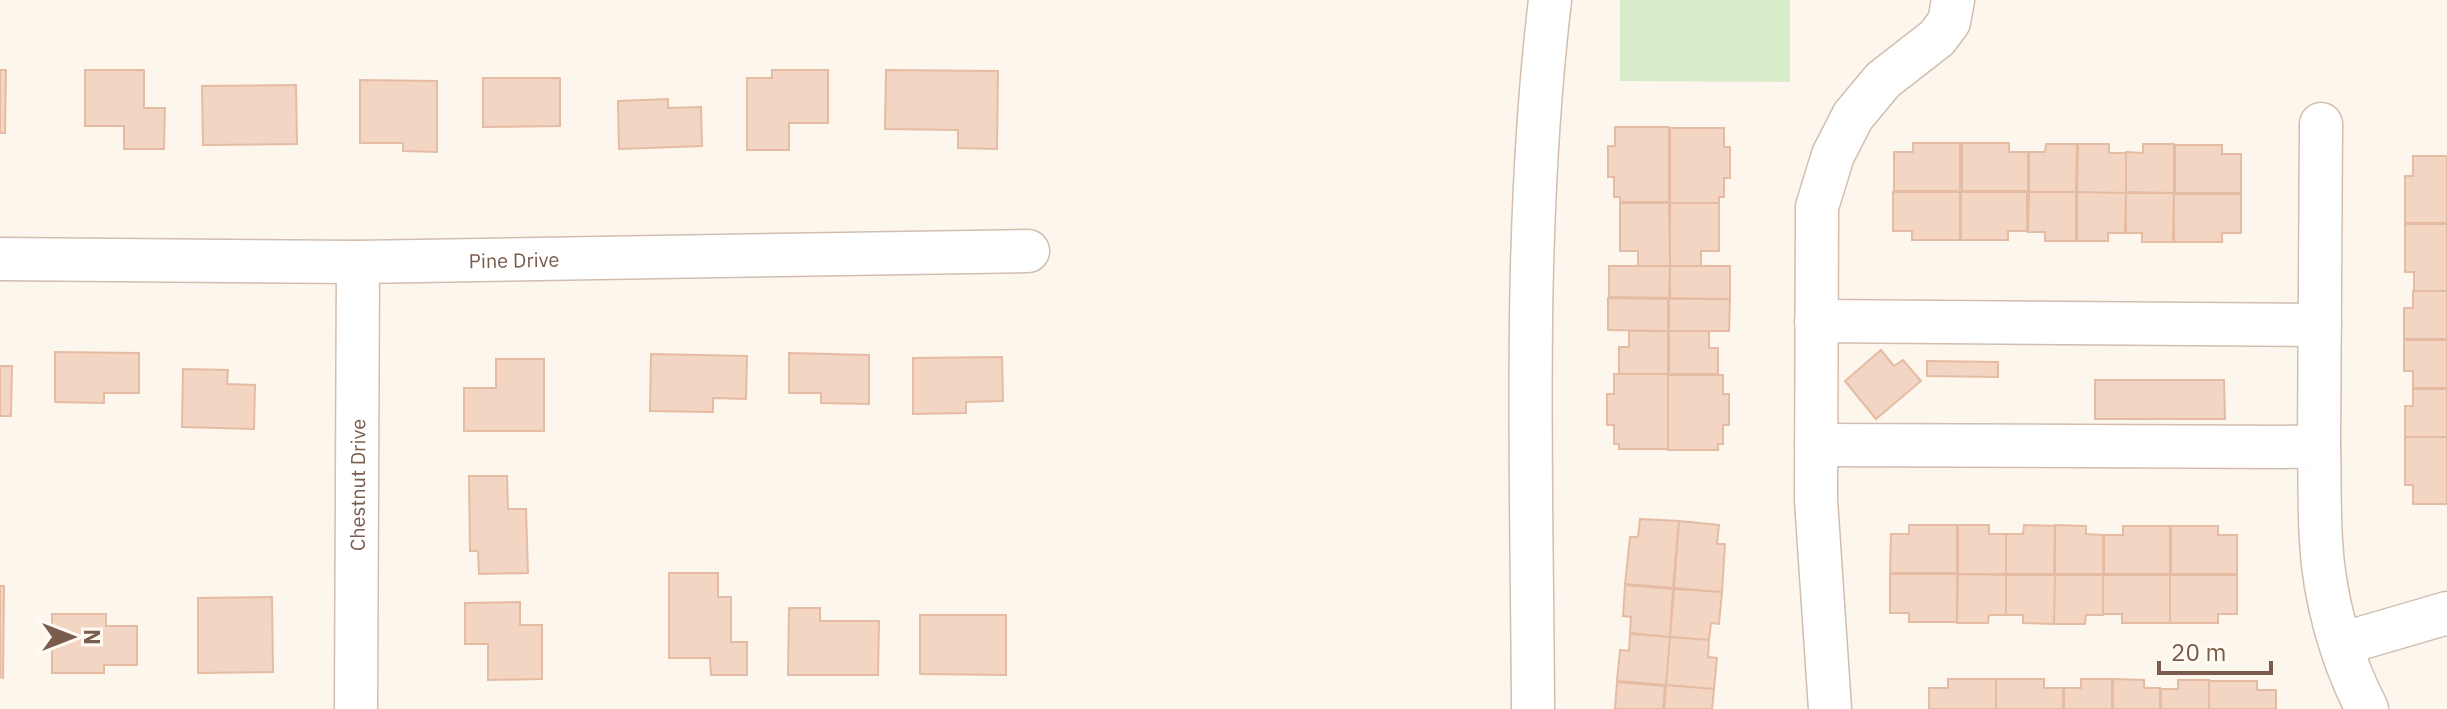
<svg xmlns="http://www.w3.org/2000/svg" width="2447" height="709" font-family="'IBM Plex Sans',sans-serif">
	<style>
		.green { fill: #d8ecc9 }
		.building { fill: #f3d5c3; stroke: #e6bba3; stroke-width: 2 }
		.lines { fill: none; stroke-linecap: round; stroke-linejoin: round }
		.minor-casing { stroke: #d1beb0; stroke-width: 45 }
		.minor { stroke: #fff; stroke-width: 42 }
		.labels { text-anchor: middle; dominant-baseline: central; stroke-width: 6; stroke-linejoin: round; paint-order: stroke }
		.street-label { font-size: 20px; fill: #7a5c4d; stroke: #fffaf3 }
	</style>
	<rect width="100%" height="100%" fill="#fdf6ec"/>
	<path class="green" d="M1620,0H1790V82L1620,81Z"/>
	<path class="building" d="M0,70H6L5,133H0Z
		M85,70H144V108H165L164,149H124V126H85Z
		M772,70H828V123H789V150H747V78H772Z
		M886,70L998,71L997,149L958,148V130L885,129Z
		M483,78H560V126L483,127Z
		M360,80L437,81V152L403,151V143H360Z
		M296,85L297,144L203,145L202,86Z
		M668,99V108L701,107L702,146L619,149L618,101Z
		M1615,127H1669V202H1620V197H1614V177H1608V146H1615Z
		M1670,128H1724V147H1730V178H1724V197H1719V203H1670Z
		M1913,143H1960V191H1894V152H1913Z
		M1962,143H2009V152H2028V191H1962Z
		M2046,144H2077L2076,192H2029V152H2045Z
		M2078,144H2109V153H2126V193L2077,192Z
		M2143,144H2174V193L2126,192V152L2143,153Z
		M2175,145H2222V154H2241V193H2175Z
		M2413,156H2447V223H2405V176H2413Z
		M1893,192H1960V240H1912V231H1893Z
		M1961,192H2027V231H2008V240H1961Z
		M2029,192H2076V241H2045V232H2028Z
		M2077,192L2126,193L2125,233H2108V241H2077Z
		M2126,193H2174L2173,242H2142V233H2126Z
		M2174,194H2241V233H2222V242H2174Z
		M1620,203H1669L1670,266H1638V251H1620Z
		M1670,203H1719V251H1701V266H1670Z
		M2405,224H2447V291H2414V272H2405Z
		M1609,266H1670L1669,298L1609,297Z
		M1670,266H1730V299L1670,298Z
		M2413,291H2447V339H2404V308H2413Z
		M1608,298L1668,299V331L1608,330Z
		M1669,299H1730L1729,331H1669Z
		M1629,331H1668V374H1619V347H1629Z
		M1669,331H1709V348H1718V374H1669Z
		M2404,340H2447V388H2413V371H2404Z
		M1881,350L1894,366L1903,360L1921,381L1876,419L1845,381Z
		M55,352L139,353V393H104V403L55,402Z
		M789,353L869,355V404L821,403V393H789Z
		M651,354L747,356L746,399L713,398V412L650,411Z
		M1002,357L1003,401L966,402V413L913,414V358Z
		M496,359H544V431H464V388H496Z
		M1927,361L1998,362V377L1927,376Z
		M0,366H12L11,416H0Z
		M183,369L228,370L227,384L255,385L254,429L182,427Z
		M1614,374H1668V449H1619V444H1614V425H1607V394H1614Z
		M1668,375H1723V394H1729V425H1723V444H1718V450H1668Z
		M2095,380H2224L2225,419H2095Z
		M2413,389H2447V437H2405V406H2413Z
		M2405,437H2447V504H2413V485H2405Z
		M469,476H507L508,509H526L528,573L479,574L478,551H470Z
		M1640,519L1679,521L1673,588L1625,584L1630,537H1638Z
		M1679,521L1719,525L1717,544H1725L1722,592L1674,588Z
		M1909,525H1957V573H1890L1891,534H1909Z
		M1958,525H1989V534H2006V574H1958Z
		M2024,525L2055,526L2054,574H2006V534H2023Z
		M2055,525L2086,526V534L2103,535V574H2055Z
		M2123,526H2170V574H2104V535H2123Z
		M2171,526H2218V535H2237V574H2171Z
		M669,573H718V597H731V642H747V675H711L710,658H669Z
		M1890,574H1957V622H1909V613H1890Z
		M1958,574L2006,575V615H1989L1988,623H1957Z
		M2006,575H2055L2054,624L2023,623V615H2006Z
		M2055,575H2103V615H2086L2085,624H2054Z
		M2103,575H2170V623H2122V614H2103Z
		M2170,575H2237V614H2218V623H2170Z
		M1625,585L1673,589L1670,637L1630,633L1631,617L1623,616Z
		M0,586H4L3,678L0,677Z
		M1674,589L1722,592L1719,624L1711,623L1709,640L1670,637Z
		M272,597L273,672L198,673V598Z
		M520,602V625H542V679L488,680V644H465V603Z
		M789,608H820V621H879L878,675H788Z
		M52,614H106V626H137V665H104V673H52Z
		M920,615H1006V675L920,674Z
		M1630,634L1670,637L1666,685L1617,681L1620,650L1629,651Z
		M1670,637L1709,640L1708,657L1717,658L1714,689L1666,685Z
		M1948,679H1996V709H1929V688H1948Z
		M1996,679H2044V688H2063V709H1996Z
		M2081,679H2112V709H2064V688H2081Z
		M2113,679L2144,680V688H2160V709H2113Z
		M2178,680H2209V709H2161V689H2178Z
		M2209,681H2257V690H2276V709H2209Z
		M1617,682L1665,686L1663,709H1615Z
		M1666,685L1714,689L1712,709H1664Z"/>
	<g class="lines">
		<defs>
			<g id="minor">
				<path id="s1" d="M0,259L358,262L1028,251"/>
				<path d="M1816,321L2320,325"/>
				<path d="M1816,445L2319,447C2320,478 2319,510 2321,541C2324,598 2341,659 2367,709"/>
				<path d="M2319,447L2321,124"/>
				<path d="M2341,644L2447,613"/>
				<path id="s2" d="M356,709L358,262"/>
				<path d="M1533,709C1532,473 1522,235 1550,0"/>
				<path d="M1830,709L1816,500L1817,207L1833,155L1853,116L1883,80L1937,38L1949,22L1953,0"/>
			</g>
		</defs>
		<use href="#minor" class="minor-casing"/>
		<use href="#minor" class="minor"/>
	</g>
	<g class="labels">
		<g class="street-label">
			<text stroke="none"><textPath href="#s1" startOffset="514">Pine Drive</textPath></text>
			<text stroke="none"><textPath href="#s2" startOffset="224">Chestnut Drive</textPath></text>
		</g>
	</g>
	<g transform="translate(72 637) rotate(90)" stroke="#fffaf3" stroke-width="6" paint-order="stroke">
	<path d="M0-6L14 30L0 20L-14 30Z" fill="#7a5c4d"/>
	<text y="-12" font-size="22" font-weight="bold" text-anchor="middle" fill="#7a5c4d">N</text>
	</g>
	<path d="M2159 661v12h112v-12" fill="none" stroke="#7a5c4d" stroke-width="4"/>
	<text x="2171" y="661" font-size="24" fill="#7a5c4d" stroke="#fffaf3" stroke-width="6" paint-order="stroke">20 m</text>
</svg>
